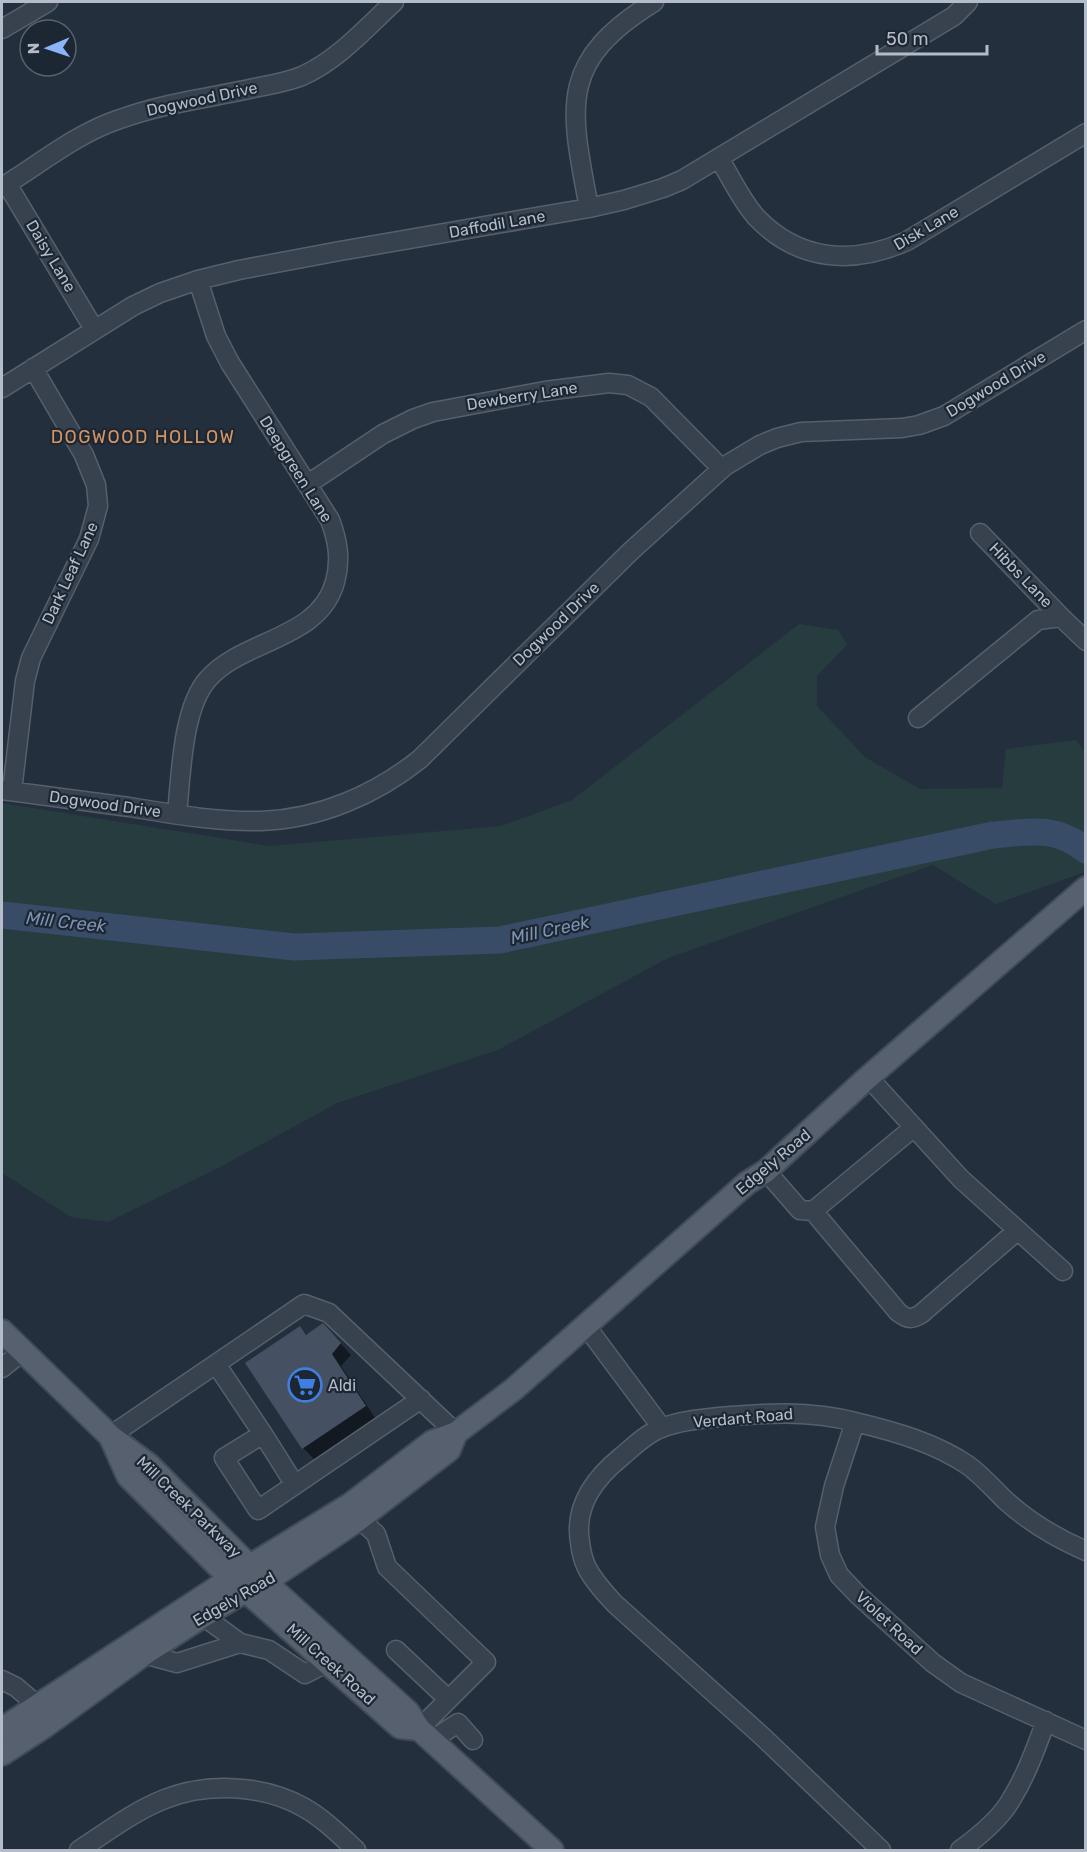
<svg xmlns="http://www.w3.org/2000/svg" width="1087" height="1852" font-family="Rubik,sans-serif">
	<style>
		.green { fill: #263c3f }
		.shadow { fill: #0007 }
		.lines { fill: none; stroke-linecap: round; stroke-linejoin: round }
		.river { stroke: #394c67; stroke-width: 27 }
		.building { fill: #455162 }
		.minor-casing { stroke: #565f6c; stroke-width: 21 }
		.major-casing { stroke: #414a57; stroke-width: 26 }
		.minor { stroke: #38414e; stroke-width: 18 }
		.major { stroke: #56606e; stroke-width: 22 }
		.labels { text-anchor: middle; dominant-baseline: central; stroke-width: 4.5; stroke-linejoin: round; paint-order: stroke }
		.street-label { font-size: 16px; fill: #b4bcc9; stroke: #1d2633 }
		.poi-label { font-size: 16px; fill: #b4bcc9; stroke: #1d2633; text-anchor: start }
		.neighbourhood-label { font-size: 18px; letter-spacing: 1.5px; fill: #d59563; stroke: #1d2633 }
		.water-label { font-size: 18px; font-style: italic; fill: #7c92b1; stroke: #1d2633 }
	</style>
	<rect width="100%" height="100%" fill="#242f3e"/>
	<path class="green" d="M799,624L838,630L847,645L817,676V706L865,757L920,789L1002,788L1006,749L1076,740L1085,753V872L996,904L933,865L668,958L498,1050L337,1103L220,1167L108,1222L71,1217L2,1173V803L270,846L501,826L572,800Z"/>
	<path class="shadow" d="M300,1328L307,1335L334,1336L351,1355L341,1366L375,1418L314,1459L303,1448Z"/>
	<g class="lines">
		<path class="river" d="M2,915L294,947L500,940L993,835C1030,832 1054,825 1086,850"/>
	</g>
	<path class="building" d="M323,1323L341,1343L332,1354L366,1406L302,1449L245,1363L300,1326L306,1335Z"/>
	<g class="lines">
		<defs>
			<path id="minor" d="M2,29L48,2
				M719,158C731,178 741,200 756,217C799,262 853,265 907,241L1086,133
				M7,184L94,329
				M2,187C40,164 77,133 120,119C164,103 209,98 254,88C270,85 287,82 302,76C338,60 366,28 394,2
				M589,208C570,107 557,62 654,2
				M2,388L133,306L160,293L198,280L239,270L340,251L589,208L624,200L663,188L682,180L954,16L968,2
				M308,484L383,434L413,419L433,412L545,391L609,383L628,385L651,397L722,469
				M980,533L1061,617
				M918,718L1038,620L1061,617L1086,641
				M2,790C44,796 86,801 129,807C172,814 217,822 261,821C319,819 375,795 420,759L631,551L725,466L760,445L777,438L801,432L902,428L919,425L944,416L1086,330
				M12,791L25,681L31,658L89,539L98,506L96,485L84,455L33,368
				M177,814C181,776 182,708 208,679C243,639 319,640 335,582C341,560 338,541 330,520L230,363L216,336L198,280
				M869,1078L961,1179L1063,1271
				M766,1171L800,1210L813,1211L898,1312C907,1319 911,1320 921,1314L1018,1230
				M813,1211L913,1128
				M586,1326L662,1428
				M216,1364L263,1434
				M2,1368L23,1351
				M855,1422L834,1486L825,1527L830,1555L839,1575L858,1595L933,1663L961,1683L1086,1740
				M110,1436L304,1304L329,1313L456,1433
				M295,1485L263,1434L224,1458L258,1510L421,1399
				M359,1519L376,1534L387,1567L486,1662L419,1729
				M240,1643L269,1650L305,1674L328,1662
				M396,1650L448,1699
				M144,1654L177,1663L240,1643L203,1616
				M2,1680L16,1687L37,1705
				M432,1740L458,1723L473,1740
				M79,1850C107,1832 134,1811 165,1799C208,1782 263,1785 303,1807C323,1818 340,1835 356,1850
				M881,1850L763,1737L615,1604C605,1593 594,1582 587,1568C583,1560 581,1551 580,1542C574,1506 594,1479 621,1457C633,1447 646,1434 661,1428C679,1421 700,1419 719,1417C765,1413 810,1410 855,1422C893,1431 936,1443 969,1466C982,1476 993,1488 1005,1500C1029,1522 1056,1538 1086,1551
				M960,1850C978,1837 1001,1819 1012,1798C1027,1774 1036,1747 1046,1721"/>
			<path id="major" d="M2,1331L110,1436L149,1465L265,1582L408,1712L419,1729L552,1850
				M111,1438L128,1476L218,1566L400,1727L419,1729
				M2,1729L250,1566L351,1504L432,1442L456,1433L514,1389L747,1183L766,1171L864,1081L1086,888
				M2,1754L45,1726L144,1654L203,1616L247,1590L265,1582L359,1519L449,1450L456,1433"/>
		</defs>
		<use href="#minor" class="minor-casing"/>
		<use href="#major" class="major-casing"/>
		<use href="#minor" class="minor"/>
		<use href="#major" class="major"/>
	</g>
	<defs>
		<symbol id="supermarket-ring" viewBox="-11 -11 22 22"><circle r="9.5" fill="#1d2633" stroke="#3f7fe0" stroke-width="1.5"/><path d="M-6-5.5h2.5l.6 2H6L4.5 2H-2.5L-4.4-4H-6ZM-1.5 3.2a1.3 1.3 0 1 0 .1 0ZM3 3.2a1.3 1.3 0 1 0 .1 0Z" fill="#3f7fe0"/></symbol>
	</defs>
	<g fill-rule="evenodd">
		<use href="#supermarket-ring" x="286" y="1366" width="38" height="38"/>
	</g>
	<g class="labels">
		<g class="street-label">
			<text transform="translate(202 99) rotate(-12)">Dogwood Drive</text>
			<text transform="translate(497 224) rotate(-10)">Daffodil Lane</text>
			<text transform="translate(926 228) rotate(-30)">Disk Lane</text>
			<text transform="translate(51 256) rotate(59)">Daisy Lane</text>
			<text transform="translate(996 384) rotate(-31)">Dogwood Drive</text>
			<text transform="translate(522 396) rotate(-9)">Dewberry Lane</text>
			<text transform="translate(296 469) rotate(58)">Deepgreen Lane</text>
			<text transform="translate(70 573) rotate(-65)">Dark Leaf Lane</text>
			<text transform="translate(1021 575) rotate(46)">Hibbs Lane</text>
			<text transform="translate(556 624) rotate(-44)">Dogwood Drive</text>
			<text transform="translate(105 804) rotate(8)">Dogwood Drive</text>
			<text transform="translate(773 1162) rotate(-40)">Edgely Road</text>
			<text transform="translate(743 1418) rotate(-5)">Verdant Road</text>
			<text transform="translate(189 1507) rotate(44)">Mill Creek Parkway</text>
			<text transform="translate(234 1599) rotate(-30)">Edgely Road</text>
			<text transform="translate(889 1623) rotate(43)">Violet Road</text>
			<text transform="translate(331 1664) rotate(42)">Mill Creek Road</text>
		</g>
		<g class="poi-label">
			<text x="328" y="1385">Aldi</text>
		</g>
		<g class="neighbourhood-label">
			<text x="143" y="437">DOGWOOD HOLLOW</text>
		</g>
		<g class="water-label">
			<text transform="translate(66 922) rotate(6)">Mill Creek</text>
			<text transform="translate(550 930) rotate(-12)">Mill Creek</text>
		</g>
	</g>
	<rect width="1087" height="1852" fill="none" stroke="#b4bcc9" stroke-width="6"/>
	<g transform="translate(48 48) rotate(268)"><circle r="28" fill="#1d2633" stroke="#59626f" stroke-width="1.5"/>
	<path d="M0-4.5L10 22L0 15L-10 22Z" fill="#8ab4f8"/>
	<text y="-9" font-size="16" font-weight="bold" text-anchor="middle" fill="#b4bcc9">N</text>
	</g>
	<path d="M877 45v9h110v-9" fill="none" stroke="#b4bcc9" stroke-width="3"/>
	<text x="886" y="45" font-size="18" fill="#b4bcc9" stroke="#1d2633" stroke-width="4.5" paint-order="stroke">50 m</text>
</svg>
